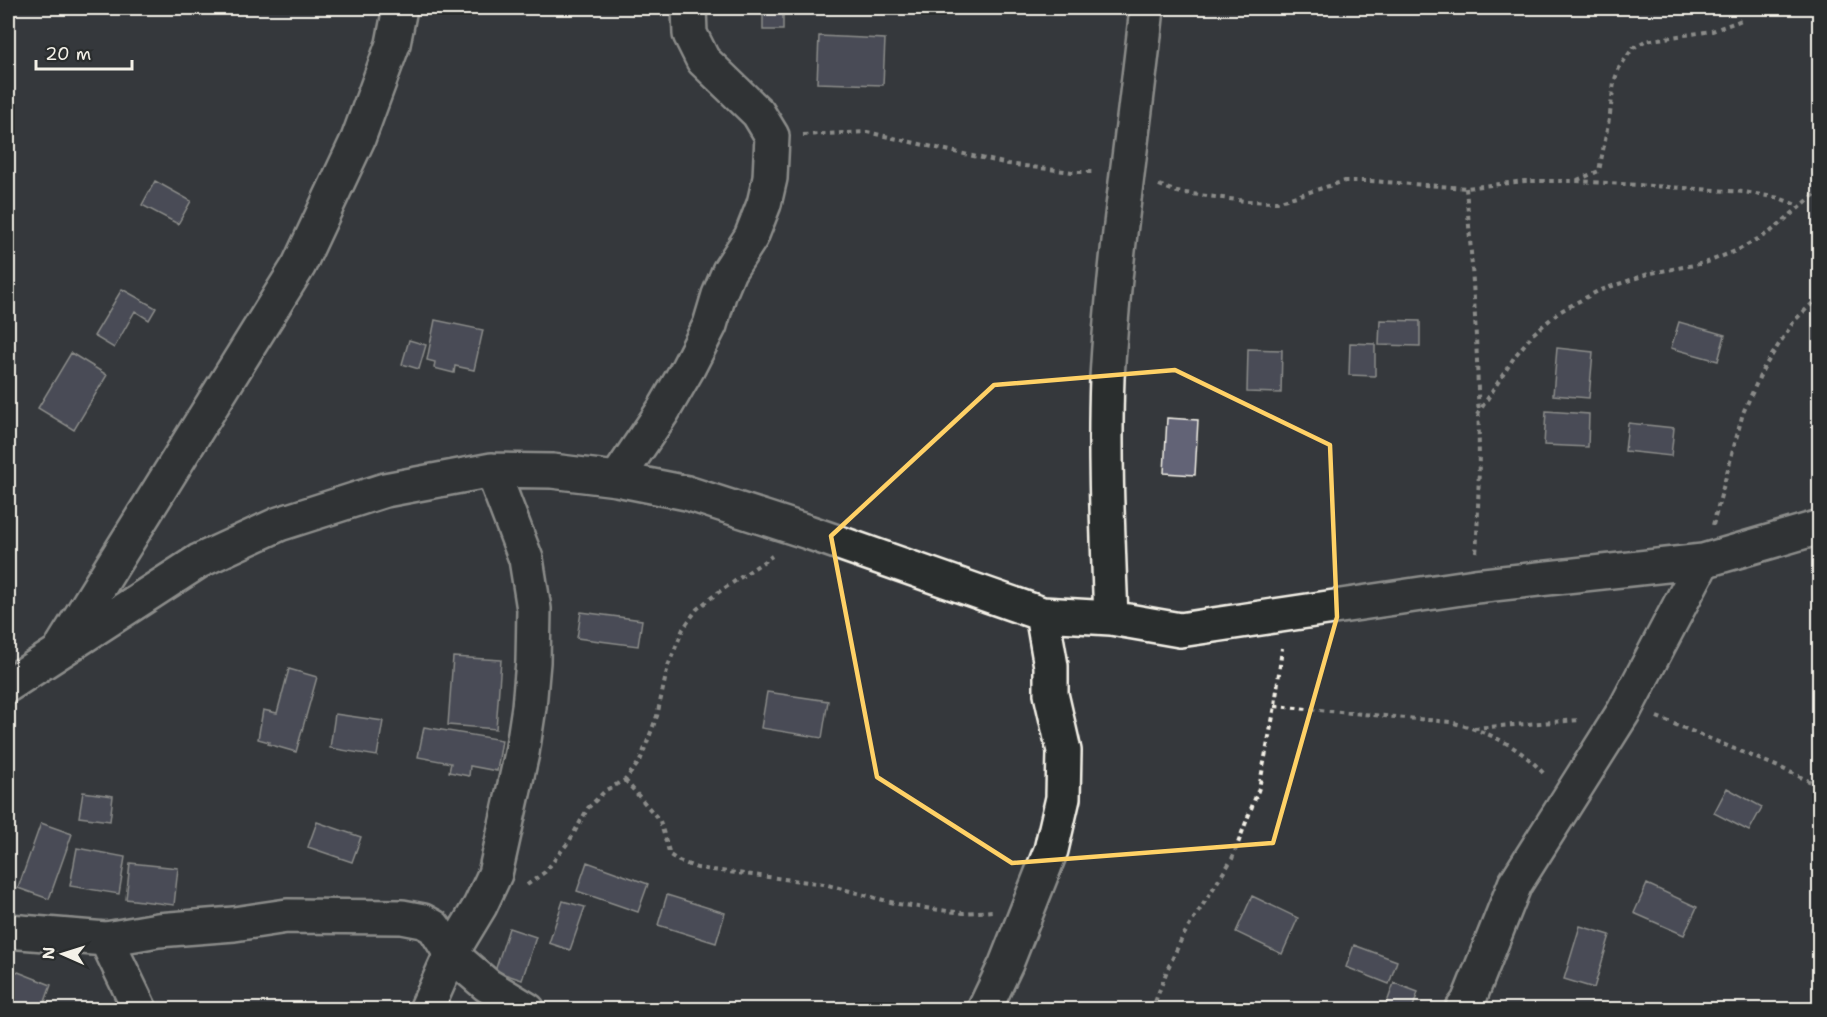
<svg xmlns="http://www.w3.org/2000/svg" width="1827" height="1017" font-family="'Shantell Sans',sans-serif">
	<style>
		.building { fill: #626476; stroke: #f4f1e8; stroke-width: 1.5 }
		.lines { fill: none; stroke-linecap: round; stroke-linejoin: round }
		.minor-casing { stroke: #f4f1e8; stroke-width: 38 }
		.path { stroke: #f4f1e8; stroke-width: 4; stroke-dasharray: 4.5 4.5; stroke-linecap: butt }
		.minor { stroke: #2a2d2e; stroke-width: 33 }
		.marked { fill: none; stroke: #ffd166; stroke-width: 4.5; stroke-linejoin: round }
	</style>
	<rect width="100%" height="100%" fill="#35383c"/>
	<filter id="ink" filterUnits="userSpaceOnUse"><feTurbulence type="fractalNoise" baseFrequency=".0167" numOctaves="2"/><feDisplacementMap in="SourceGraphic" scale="12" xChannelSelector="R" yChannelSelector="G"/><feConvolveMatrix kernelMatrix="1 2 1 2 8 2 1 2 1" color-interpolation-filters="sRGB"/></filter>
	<g filter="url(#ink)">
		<path class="building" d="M763,11H783V30H763Z
			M819,36L885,39L883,85L817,83Z
			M155,181L191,201L178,224L142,205Z
			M122,289L156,308L149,320L135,311L114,348L94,336Z
			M435,320L483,330L474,370L455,366L454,373L434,368L435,362L427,360Z
			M1380,320L1420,321V346L1379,345Z
			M1679,322L1725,335L1718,361L1671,348Z
			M409,340L426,345L419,369L402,364Z
			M1350,343L1375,344V376L1349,375Z
			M1557,348L1593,352L1589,398L1553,395Z
			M1248,349L1282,350L1281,393L1247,392Z
			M71,353L107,375L74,430L38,408Z
			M1546,411L1589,414L1588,447L1544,445Z
			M1167,418L1198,420L1195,475L1164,473Z
			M1628,423L1674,428L1671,456L1625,451Z
			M581,612L642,620L638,646L577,638Z
			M453,657L501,660L496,729L448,725Z
			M289,669L317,677L296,752L268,744L269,742L258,739L263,710L277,713Z
			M767,692L828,701L822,738L761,728Z
			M335,714L383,721L377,756L330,748Z
			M424,727L502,740L497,771L470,766L469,776L449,772L451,763L418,757Z
			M1727,788L1762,807L1749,831L1714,813Z
			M83,792L113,796L110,821L79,817Z
			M317,822L361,837L352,862L308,847Z
			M41,823L72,834L49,899L18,888Z
			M77,848L125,857L119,894L70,886Z
			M587,862L648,884L638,912L577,891Z
			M130,863L178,868L174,905L126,899Z
			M1647,884L1697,907L1684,935L1634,913Z
			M667,895L725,913L716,943L658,925Z
			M1252,896L1298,918L1282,954L1236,932Z
			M563,901L585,907L570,950L549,943Z
			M1580,926L1610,935L1594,988L1564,979Z
			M509,928L536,937L522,980L495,971Z
			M1354,945L1397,961L1389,984L1346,967Z
			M8,968L51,985L42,1010H8Z
			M1394,983L1418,992L1412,1010L1385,1008Z"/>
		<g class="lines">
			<defs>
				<path id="minor" d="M617,479L663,411L688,368L710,325L719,295L729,271L751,237L764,204L770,178L772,136L758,113L703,60L690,34L689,8
					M1111,618C1108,538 1104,458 1107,378C1114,254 1134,131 1147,8
					M63,645L299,265L358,139L393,44L400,8
					M8,685L199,561L279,524L385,490L492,470L552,471L617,479L687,493L808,532L1042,614L1111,618L1180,630L1475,586L1703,561L1820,527
					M8,931L106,939L158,930L234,924L287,916L402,917L423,921L434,927L451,954L487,985L528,1010
					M106,939L140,1010
					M426,1010L451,954L480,906L495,874L522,753L529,707L533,662L534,609L526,559L492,470
					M984,1010L1006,964L1051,850L1063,798L1064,751L1051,694V666L1042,614
					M1462,1010L1468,1002L1515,884L1624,711L1703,561"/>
			</defs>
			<use href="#minor" class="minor-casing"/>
			<path class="path" d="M803,135L867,132L1008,164L1072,172H1094
				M1577,180L1599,171L1610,114L1614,82L1619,68L1633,48L1645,41L1712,31L1742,20
				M1159,185L1177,192L1245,201L1277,202L1345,181H1371L1466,188L1525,181H1577L1744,192L1779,198L1799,206
				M1466,188C1476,309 1483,433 1476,555
				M1477,415L1515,356L1533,334L1559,312L1598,291L1651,273L1705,263L1738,250L1770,232L1820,190
				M1713,525L1743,413L1763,369L1794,321L1820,296
				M1275,706L1450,722C1487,731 1520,746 1545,775
				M1657,717L1781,768L1820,786
				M1474,728L1579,720
				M625,780L660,821L670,855L679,861L697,868L824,884L898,904L925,908L963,913L993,911
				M527,885L545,872L570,840L588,808L606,790L625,780L640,761L657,716L668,666L683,629L697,609L716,594L772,556
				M1152,1010L1168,968L1183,936L1232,859L1259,788L1275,706L1282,648"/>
			<use href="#minor" class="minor"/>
		</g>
	</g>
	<path d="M0 0H1827V1017H0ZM1175,370L1330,445L1337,617L1273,843L1012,863L877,777L831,536L994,385Z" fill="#35383c" fill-opacity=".55" fill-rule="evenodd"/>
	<path class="marked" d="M1175,370L1330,445L1337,617L1273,843L1012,863L877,777L831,536L994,385Z"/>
	<rect width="1827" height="1017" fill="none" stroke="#2a2d2e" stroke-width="30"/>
	<rect x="15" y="15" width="1797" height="987" fill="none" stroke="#f4f1e8" stroke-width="2" filter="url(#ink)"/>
	<g transform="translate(63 954) rotate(273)" stroke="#2a2d2e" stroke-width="4.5" paint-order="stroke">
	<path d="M0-4.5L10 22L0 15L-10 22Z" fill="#f4f1e8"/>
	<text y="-9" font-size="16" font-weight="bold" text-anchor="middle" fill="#f4f1e8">N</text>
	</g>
	<path d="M36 60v9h96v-9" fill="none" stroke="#f4f1e8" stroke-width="3"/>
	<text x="45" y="60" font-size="18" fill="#f4f1e8" stroke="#2a2d2e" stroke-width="4.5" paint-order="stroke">20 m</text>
</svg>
